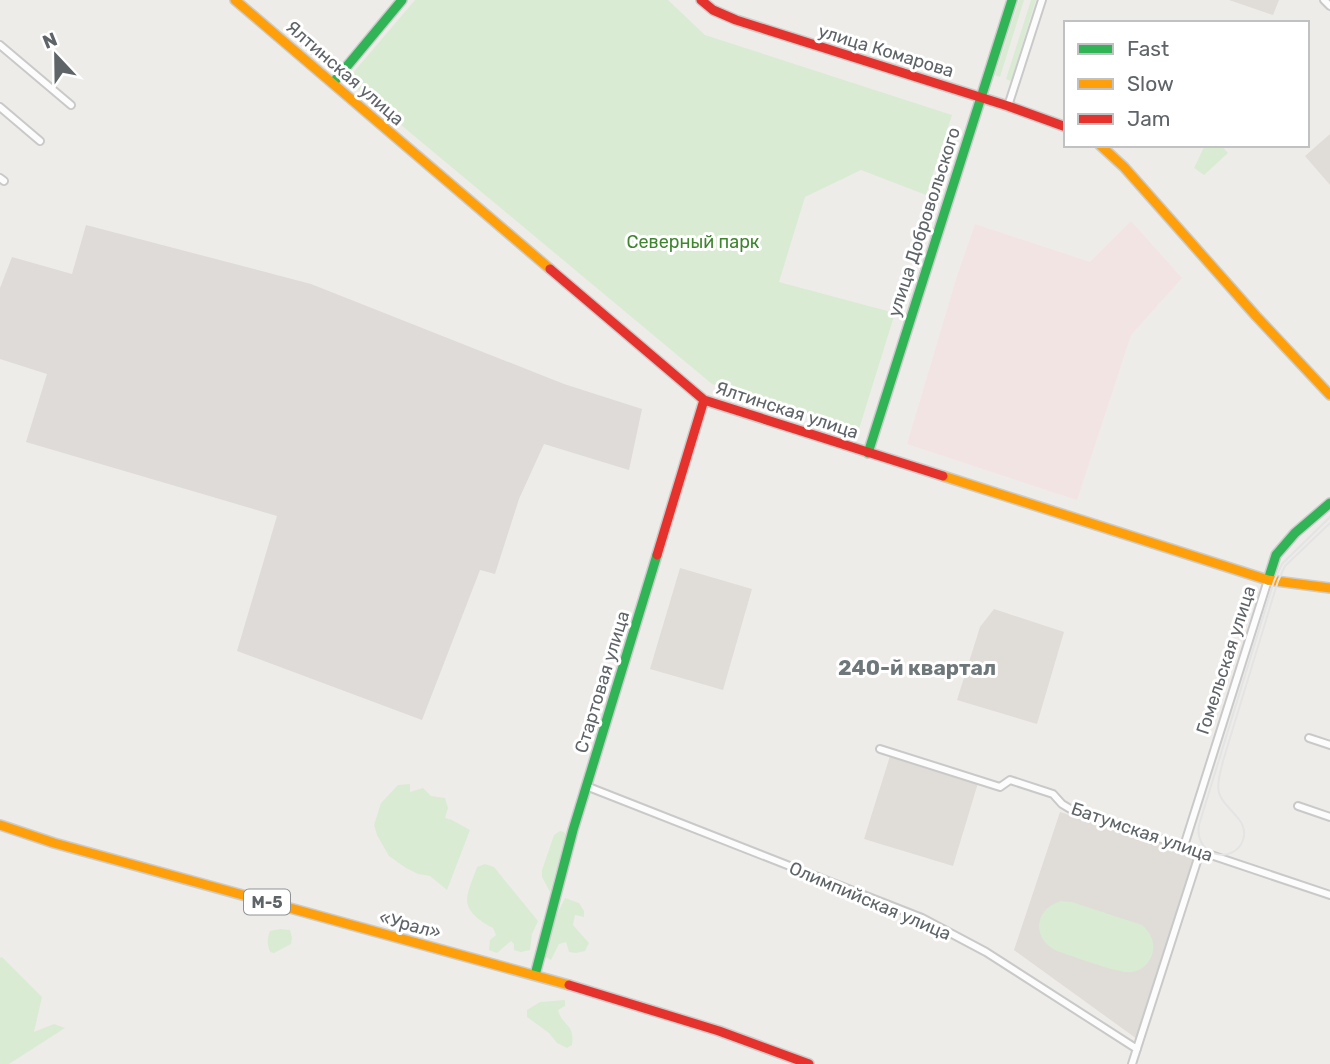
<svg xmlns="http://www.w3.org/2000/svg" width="1330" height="1064" font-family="Rubik,sans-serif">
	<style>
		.industrial { fill: #dedbd9 }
		.education { fill: #e0dcd8 }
		.medical { fill: #f3e4e4 }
		.green { fill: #daebd3 }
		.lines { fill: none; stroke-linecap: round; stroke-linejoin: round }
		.street-casing { stroke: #c9c9c9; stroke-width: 10 }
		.fast-casing { stroke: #cacbcb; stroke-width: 12 }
		.slow-casing { stroke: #cacbcb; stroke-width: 12 }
		.jam-casing { stroke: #cacbcb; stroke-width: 12 }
		.street { stroke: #fcfcfc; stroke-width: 6 }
		.fast { stroke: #30b455; stroke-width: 9 }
		.slow { stroke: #ff9f0a; stroke-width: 9 }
		.jam { stroke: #e5322d; stroke-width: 9 }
		.tram { stroke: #e3e4e3; stroke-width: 2 }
		.labels { text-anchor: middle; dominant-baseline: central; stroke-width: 6; stroke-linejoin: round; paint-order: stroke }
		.shield { fill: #fff; stroke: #8e9295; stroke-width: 2 }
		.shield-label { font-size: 16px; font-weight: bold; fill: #5e6468 }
		.street-label { font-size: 18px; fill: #5e6468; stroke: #fff }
		.park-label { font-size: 18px; fill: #3e862e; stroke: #fff }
		.quarter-label { font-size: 21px; font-weight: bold; fill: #6e777a; stroke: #fff }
	</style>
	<rect width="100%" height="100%" fill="#eeece9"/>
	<path class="industrial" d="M86,225L311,284L564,384L642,409L629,470L544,444L519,499L495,574L480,570L422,720L237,651L277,516L26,442L47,374L0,359V288L12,257L72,274Z"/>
	<path class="education" d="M1229,0H1279L1273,15Z
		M1330,134V185L1305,156Z
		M680,568L752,589L723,690L650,669Z
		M994,609L1064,632L1037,724L957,700L980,627Z
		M890,756L978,783L953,866L864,839Z
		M1060,812L1190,853L1194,857L1137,1039L1014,950Z"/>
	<path class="medical" d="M1131,221L1182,278L1131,335L1077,500L907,444L957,276L975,224L1090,262Z"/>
	<path class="green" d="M415,0H668L705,35L952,115L926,195L861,170L805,197L779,282L895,313L859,429L712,384L347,80Z
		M1019,0H1024L1000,77L995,75Z
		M1031,0H1036L1011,81L1006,79Z
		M1205,145H1221L1228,153L1204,175L1194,168Z
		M410,784V792L423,788L431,796L445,798L448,808L445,818L452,820L470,830L447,890L430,876L418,874L406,868L389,856L377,835L374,825L381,803L398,785Z
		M560,831L564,832L566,835L550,892L542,877V870L554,835Z
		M485,864L494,867L538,921L532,934L530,950L521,952L514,950V944L511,941L497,953L489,950L490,940L496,935L493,928C483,923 467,913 467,900C467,891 474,876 477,867Z
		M565,898L579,903L584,911V917L575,915L573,925L589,943L585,951L576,953L569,952L566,942L559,944L551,960L546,957L553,922Z
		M1061,901L1072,902L1142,925C1151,933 1156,943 1152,955C1149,964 1141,971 1132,972C1119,974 1072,956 1057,951C1031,939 1034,909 1061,901Z
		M280,929L290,930L292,938L291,944L274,953L270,952C267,944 267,939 270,931Z
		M2,957L42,997L34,1032L54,1024L65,1028L9,1064H0V958Z
		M565,1000V1006L558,1010C562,1026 575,1023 572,1045L567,1048L557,1043L549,1033L527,1017V1010L540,1002Z"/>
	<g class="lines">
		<defs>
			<path id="street" d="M1324,0L1330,6
				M0,45L71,105
				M1008,106L1042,0
				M0,107L40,141
				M0,178L4,181
				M1309,738L1330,745
				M880,749L1000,787L1010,780L1053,794L1062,804L1077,813L1184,846L1330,895
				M586,786L922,918L986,952L1137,1049
				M1298,806L1330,817
				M1184,846L1268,580
				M1132,1064L1200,852"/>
			<path id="fast" d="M333,83L402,0
				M868,453L1012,0
				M1268,580L1276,555L1295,533L1330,503
				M535,975L573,830L657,555"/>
			<path id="slow" d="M235,0L550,269
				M1100,145L1124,167L1256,316L1330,395
				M943,476L1268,580L1330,588
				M0,825L54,843L569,985"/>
			<path id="jam" d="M701,0L713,10L736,20L1008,106L1066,127
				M550,269L704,400L943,476
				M657,555L704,400
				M569,985L719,1031L809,1064"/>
		</defs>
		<use href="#street" class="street-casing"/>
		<use href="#fast" class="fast-casing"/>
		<use href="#slow" class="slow-casing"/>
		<use href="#jam" class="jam-casing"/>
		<use href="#street" class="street"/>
		<use href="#fast" class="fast"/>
		<use href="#slow" class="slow"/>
		<use href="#jam" class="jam"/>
		<path class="tram" d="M1330,517L1282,564L1274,581L1199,825C1194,857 1234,865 1243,840C1250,819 1224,810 1219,793C1216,783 1221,771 1223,761L1278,581L1285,566L1330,523"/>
	</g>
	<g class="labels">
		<rect class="shield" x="244" y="889.5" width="46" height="25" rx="5"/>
		<g class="shield-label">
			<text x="267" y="902">М-5</text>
		</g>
		<g class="street-label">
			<text transform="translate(886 51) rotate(17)">улица Комарова</text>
			<text transform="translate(345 73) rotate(41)">Ялтинская улица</text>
			<text transform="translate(924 222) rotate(-72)">улица Добровольского</text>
			<text transform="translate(787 410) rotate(18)">Ялтинская улица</text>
			<text transform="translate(1226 660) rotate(-72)">Гомельская улица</text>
			<text transform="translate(602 682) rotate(-73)">Стартовая улица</text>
			<text transform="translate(1142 832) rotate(19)">Батумская улица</text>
			<text transform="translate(870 901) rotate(23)">Олимпийская улица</text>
			<text transform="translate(410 925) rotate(15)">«Урал»</text>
		</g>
		<g class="park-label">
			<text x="693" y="242">Северный парк</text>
		</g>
		<g class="quarter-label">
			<text x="917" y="667">240-й квартал</text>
		</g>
	</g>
	<rect x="1064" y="21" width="245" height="126" fill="#ffffff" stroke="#bfc1c3" stroke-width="2"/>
	<rect x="1078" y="44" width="35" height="10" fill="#30b455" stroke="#bfc1c3" stroke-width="2"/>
	<text x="1127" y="56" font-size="21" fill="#5e6468">Fast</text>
	<rect x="1078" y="79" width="35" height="10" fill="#ff9f0a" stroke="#bfc1c3" stroke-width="2"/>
	<text x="1127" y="91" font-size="21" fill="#5e6468">Slow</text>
	<rect x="1078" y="114" width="35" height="10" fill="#e5322d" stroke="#bfc1c3" stroke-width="2"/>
	<text x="1127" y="126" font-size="21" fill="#5e6468">Jam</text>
	<g transform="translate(56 56) rotate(338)" stroke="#ffffff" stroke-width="5" paint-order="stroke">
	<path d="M0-5L12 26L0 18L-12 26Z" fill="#5e6468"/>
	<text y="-10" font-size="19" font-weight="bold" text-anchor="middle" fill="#5e6468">N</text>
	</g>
</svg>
